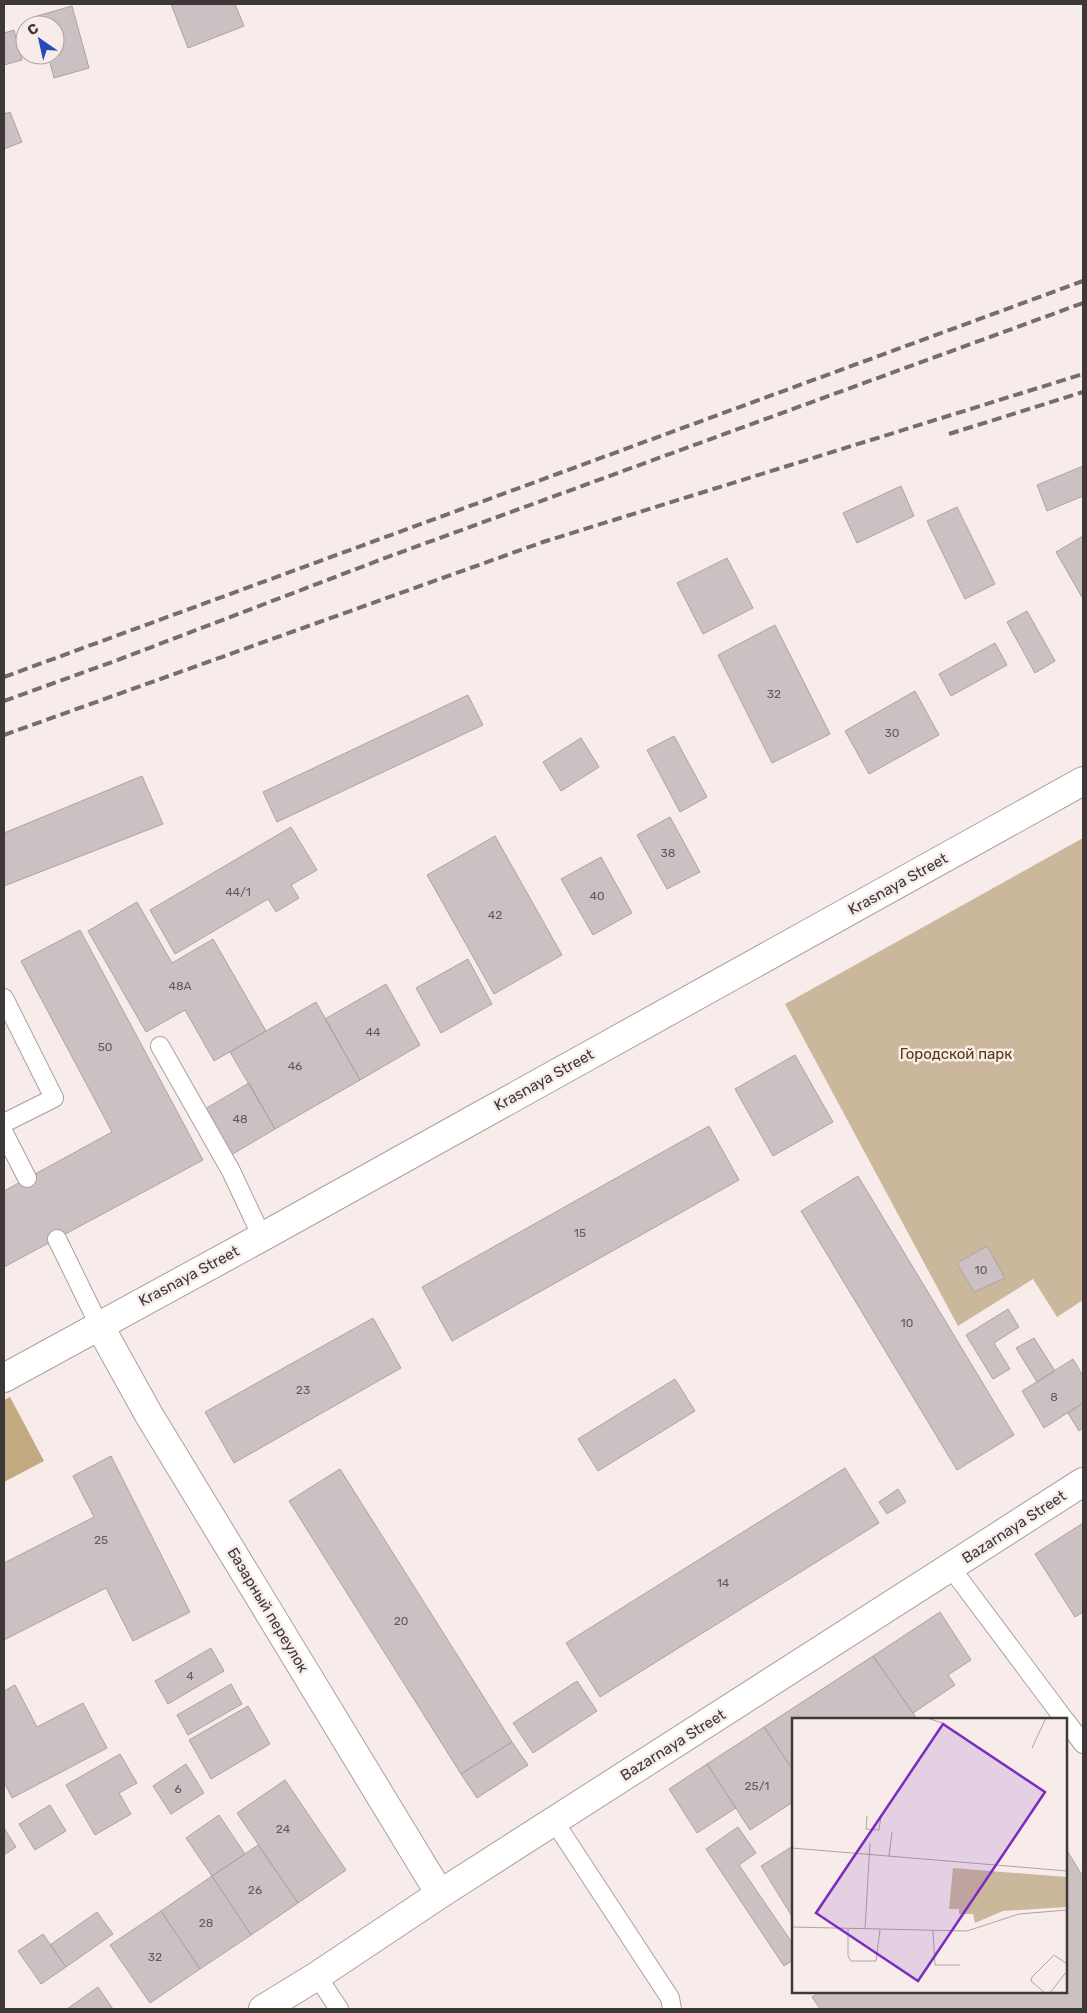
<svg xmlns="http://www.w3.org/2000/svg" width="1087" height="2013" font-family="Rubik,sans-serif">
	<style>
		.green { fill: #cbb89c }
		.forest { fill: #c3a982 }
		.building { fill: #cbc0c2; stroke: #ada2a4 }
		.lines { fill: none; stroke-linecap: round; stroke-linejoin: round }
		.lane-casing { stroke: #aba09e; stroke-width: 20 }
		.secondary-casing { stroke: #aba09e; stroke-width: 30 }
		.lane { stroke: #fff; stroke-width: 18 }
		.secondary { stroke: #fff; stroke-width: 28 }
		.rail { stroke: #746e6c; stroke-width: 4; stroke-dasharray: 10 5; stroke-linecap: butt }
		.labels { text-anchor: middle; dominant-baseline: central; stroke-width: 5; stroke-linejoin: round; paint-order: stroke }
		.number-label { font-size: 12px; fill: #605b5a }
		.street-label { font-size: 15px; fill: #3d3938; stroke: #f7ecea }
		.park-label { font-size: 15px; fill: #553b08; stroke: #f7ecea }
		.inset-road { fill: none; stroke: #ada4a3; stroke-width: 1 }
		.view { fill: #7b2cbf; fill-opacity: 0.15; stroke: #7b2cbf; stroke-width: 2.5 }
		.inset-edge { fill: none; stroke: #3d3938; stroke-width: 2.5 }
	</style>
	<rect width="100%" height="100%" fill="#f7ecea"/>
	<path class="green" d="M1083,838V1300L1057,1317L1033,1279L958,1326L785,1004Z"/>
	<path class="forest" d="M10,1397L44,1461L4,1482V1400Z"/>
	<path class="building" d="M171,4H235L244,26L188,48Z
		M72,6L89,68L54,78L48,55H55V25H40L37,16Z
		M14,30L22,60L4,65V33Z
		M10,112L22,142L4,149V114Z
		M1083,466V496L1047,511L1037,485Z
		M901,486L914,516L857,543L843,513Z
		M957,507L995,584L965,599L927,521Z
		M1083,536V599L1056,552Z
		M727,558L753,608L703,634L677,583Z
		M1027,611L1055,661L1035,673L1007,622Z
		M775,625L830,734L772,763L718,655Z
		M995,643L1007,665L951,696L939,674Z
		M915,691L939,735L869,774L845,731Z
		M468,695L483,725L277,822L263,792Z
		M674,736L707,797L680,812L647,750Z
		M581,738L599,767L561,791L543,762Z
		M142,776L163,824L4,886V833Z
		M670,817L700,872L667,889L637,835Z
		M291,827L317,870L291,885L299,898L276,912L268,899L175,954L150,910Z
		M495,836L562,955L494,994L427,875Z
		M601,857L632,913L593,935L561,879Z
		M137,902L172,963L213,939L266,1031L214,1061L185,1010L146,1032L88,931Z
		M80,930L203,1160L4,1267V1191L112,1132L21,961Z
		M468,959L492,1004L441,1033L416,988Z
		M386,984L420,1045L360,1080L325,1019Z
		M316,1002L360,1080L275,1129L230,1052Z
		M795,1055L833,1122L773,1156L735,1089Z
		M249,1083L275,1129L231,1155L205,1109Z
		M709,1126L739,1180L452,1341L422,1287Z
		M858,1176L1014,1435L957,1470L801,1211Z
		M987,1246L1005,1278L974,1292L957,1263Z
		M1008,1309L1019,1327L994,1343L1010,1369L993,1379L966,1335Z
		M373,1318L401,1368L234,1463L205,1412Z
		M1034,1338L1055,1371L1037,1382L1016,1348Z
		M1073,1359L1083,1376V1403L1044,1428L1022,1391Z
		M675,1379L695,1411L598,1471L578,1439Z
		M1083,1403V1428L1079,1431L1068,1413Z
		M111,1456L190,1612L133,1641L106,1588L4,1640V1563L94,1517L73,1476Z
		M845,1468L879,1523L600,1697L566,1643Z
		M340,1469L512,1742L461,1774L289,1501Z
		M898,1489L906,1502L887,1514L879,1502Z
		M1083,1523V1612L1075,1617L1035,1554Z
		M940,1612L971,1660L948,1675L955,1685L913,1713L873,1656Z
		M211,1648L224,1671L168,1704L155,1681Z
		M873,1656L917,1719H793V1770L764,1727Z
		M577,1681L597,1711L533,1753L513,1723Z
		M231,1684L242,1704L188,1735L177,1715Z
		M15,1685L37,1727L83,1703L107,1748L12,1798L4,1782V1691Z
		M248,1706L270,1744L211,1779L189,1740Z
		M764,1727L793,1770V1802L750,1830L707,1764Z
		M512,1742L528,1765L477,1798L461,1774Z
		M120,1754L137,1783L119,1793L131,1814L95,1835L66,1785Z
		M186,1764L204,1793L171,1814L153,1786Z
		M707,1764L736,1808L697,1833L669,1789Z
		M285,1780L346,1870L298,1903L237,1813Z
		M50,1805L66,1831L35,1850L19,1824Z
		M219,1815L245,1854L212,1876L186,1838Z
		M738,1827L756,1853L739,1865L793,1944V1960L784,1966L706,1849Z
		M4,1828L16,1847L4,1855Z
		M258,1845L298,1903L251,1935L212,1876Z
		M793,1846V1918L761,1866Z
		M1066,1849L1082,1875L1083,1874V2009H820L812,1997L820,1992H1066Z
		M212,1876L251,1935L200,1969L161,1911Z
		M161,1911L200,1969L150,2003L110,1945Z
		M97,1912L113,1934L66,1967L50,1945Z
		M43,1934L66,1967L41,1984L18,1951Z
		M98,1987L113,2009H67Z"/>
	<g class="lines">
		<defs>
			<path id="lane" d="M4,998L54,1098L4,1123
				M160,1046L231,1171L262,1237
				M4,1133L27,1178
				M57,1239L99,1325
				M951,1568L1064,1719
				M1066,1721L1083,1744
				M554,1821L670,1998L672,2009
				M317,1976L339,2009"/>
			<path id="secondary" d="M99,1325L149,1415L440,1894
				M4,1378L262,1237L1083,781
				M263,2009L317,1976L440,1894L1083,1482"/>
		</defs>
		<use href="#lane" class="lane-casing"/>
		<use href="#secondary" class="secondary-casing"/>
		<use href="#lane" class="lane"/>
		<use href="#secondary" class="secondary"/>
		<path class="rail" d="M949,434L1083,392
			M4,677L1083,281
			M4,701L115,661L385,558L1083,303
			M4,735L543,542L1083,374"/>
	</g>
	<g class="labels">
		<g class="number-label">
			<text x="774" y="694">32</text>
			<text x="892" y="733">30</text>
			<text x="668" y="853">38</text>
			<text x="238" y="892">44/1</text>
			<text x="597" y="896">40</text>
			<text x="495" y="915">42</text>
			<text x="180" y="986">48А</text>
			<text x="373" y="1032">44</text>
			<text x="105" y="1047">50</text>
			<text x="295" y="1066">46</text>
			<text x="240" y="1119">48</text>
			<text x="580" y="1233">15</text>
			<text x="981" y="1270">10</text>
			<text x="907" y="1323">10</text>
			<text x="303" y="1390">23</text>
			<text x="1054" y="1397">8</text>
			<text x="101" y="1540">25</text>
			<text x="723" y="1583">14</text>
			<text x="401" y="1621">20</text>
			<text x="190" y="1676">4</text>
			<text x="757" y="1786">25/1</text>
			<text x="178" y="1789">6</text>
			<text x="283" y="1829">24</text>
			<text x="255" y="1890">26</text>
			<text x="206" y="1923">28</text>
			<text x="155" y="1957">32</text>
		</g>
		<g class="street-label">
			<text transform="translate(898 884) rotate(-29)">Krasnaya Street</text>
			<text transform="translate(544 1080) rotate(-29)">Krasnaya Street</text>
			<text transform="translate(189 1276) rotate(-28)">Krasnaya Street</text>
			<text transform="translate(1014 1527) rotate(-33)">Bazarnaya Street</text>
			<text transform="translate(268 1610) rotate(59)">Базарный переулок</text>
			<text transform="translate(673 1745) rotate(-32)">Bazarnaya Street</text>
		</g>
		<g class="park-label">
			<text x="956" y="1054">Городской парк</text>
		</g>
	</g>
	<g transform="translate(792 1718)">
		<rect width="275" height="275" fill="#f7ecea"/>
		<path d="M161,150L275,159V189L211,193L183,205L181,196H167V191H157Z" fill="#cbb89c"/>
		<path class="inset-road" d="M135,0L153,6M240,30L254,0M75,98L74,111L87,112L89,98M0,130L275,153M97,138L100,114M0,209L175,213L227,196L275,192M56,211V238L59,243H84L88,212M73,211L78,125M141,213L143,247H168M253,275L239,263L240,259L262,237L275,246M258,275L275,253"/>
		<path class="view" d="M151,6L253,74L126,263L24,195Z"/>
		<rect width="275" height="275" class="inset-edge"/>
	</g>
	<rect width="1087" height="2013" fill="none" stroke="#3d3938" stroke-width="10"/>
	<g transform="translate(40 40) rotate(326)"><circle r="24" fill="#f7ecea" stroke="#ada4a3"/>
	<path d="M0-4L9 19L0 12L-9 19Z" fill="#244bba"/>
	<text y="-8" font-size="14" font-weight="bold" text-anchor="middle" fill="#3d3938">С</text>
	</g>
</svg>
